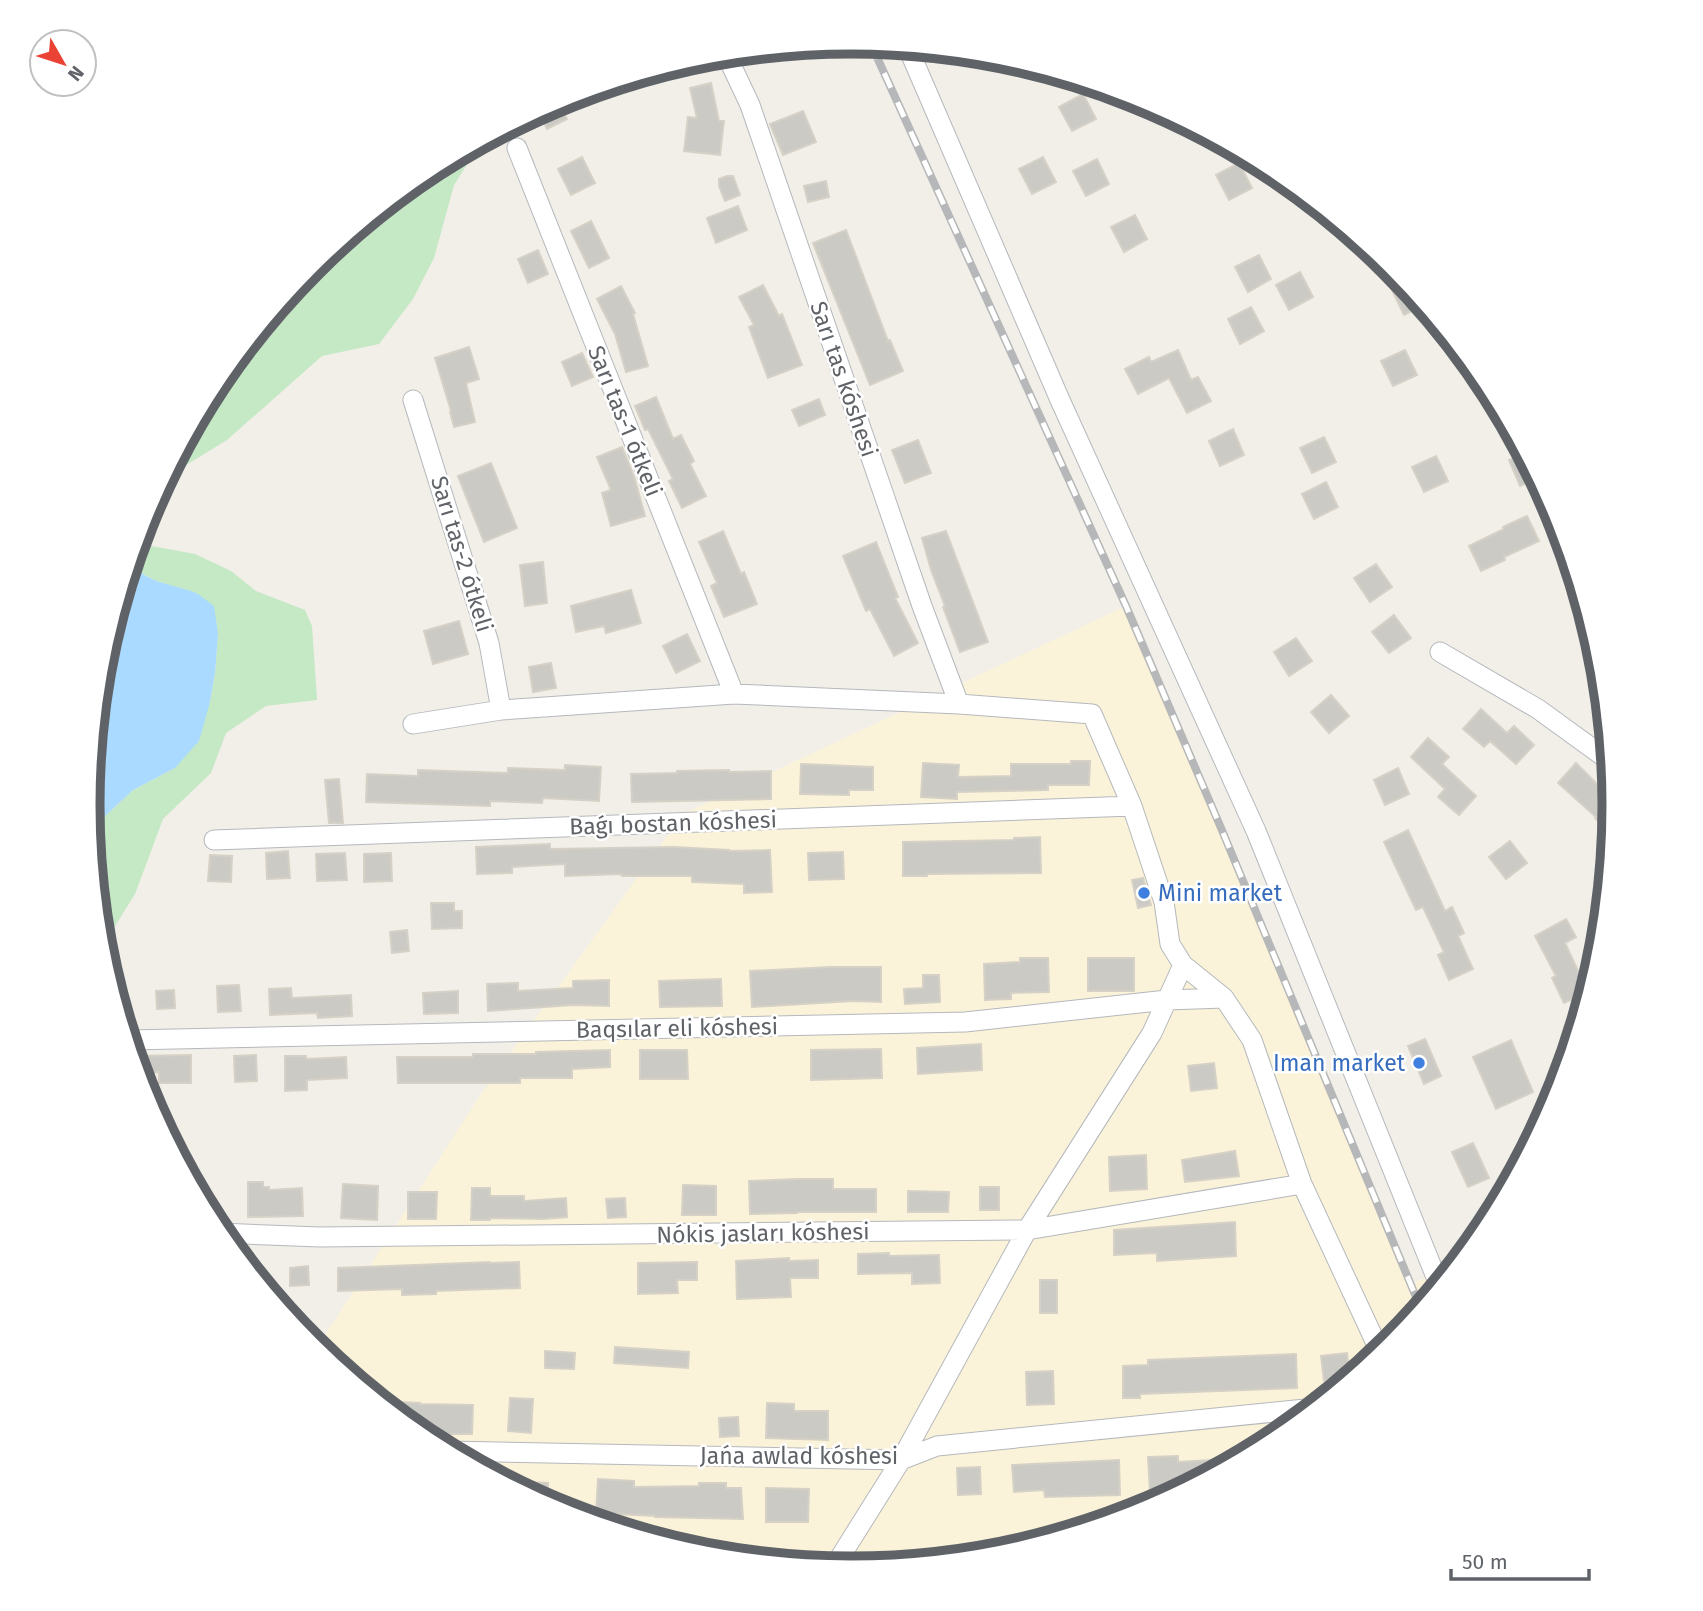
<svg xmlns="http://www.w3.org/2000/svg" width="1703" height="1611" font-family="'Fira Sans',sans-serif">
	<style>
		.green { fill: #c5e8c5 }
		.sand { fill: #fbf3d9 }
		.water { fill: #aadaff }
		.building { fill: #cccac5; stroke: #d6d1c6; stroke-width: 2 }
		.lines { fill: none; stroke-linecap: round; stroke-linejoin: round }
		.minor-casing { stroke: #b5b8bc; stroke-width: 21 }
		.minor { stroke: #fff; stroke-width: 19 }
		.rail-casing { stroke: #b6b7b8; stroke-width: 8 }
		.rail { stroke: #fff; stroke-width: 5; stroke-dasharray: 16; stroke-linecap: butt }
		.shop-dot { fill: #3f7fe0; stroke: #fff; stroke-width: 2.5 }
		.labels { text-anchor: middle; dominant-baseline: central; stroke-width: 5; stroke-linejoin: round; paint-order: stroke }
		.street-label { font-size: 23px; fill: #5f6368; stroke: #fff }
		.shop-label { font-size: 23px; fill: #366cbe; stroke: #fff; text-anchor: start }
		.rim { fill: none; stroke: #5f6368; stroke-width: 9 }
	</style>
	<rect width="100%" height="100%" fill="#f1efe8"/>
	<path class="green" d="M482,141L454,185L434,258L413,299L379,344L322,356L227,440L165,478L217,381L312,265L428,170Z
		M141,532L146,545L195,554L231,571L256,591L305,610L312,626L317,700L266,706L226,733L211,773L163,819L135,894L102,947L93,852L102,837L104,817L133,790L175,768L210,702L215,673L218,634L196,593C182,589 131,577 132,560C133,551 138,540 141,532Z"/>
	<path class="sand" d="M1126,606L1221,828L1410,1285L1462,1259L1391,1346L1275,1441L1143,1511L1000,1554L851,1569L702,1554L559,1511L427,1440L316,1349L481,1094L683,814Z"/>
	<path class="water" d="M132,561C139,582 178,585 196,593C202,596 208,602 214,606L218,634L215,673L210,702L199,741L175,768L133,790L104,817L102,837L93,852L88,805L103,656Z"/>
	<path class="building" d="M711,83L719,121H724L720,155L684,151L688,117L697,118L690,88Z
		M1083,94L1096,119L1072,131L1059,107Z
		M559,104L567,119L547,129L540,114Z
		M803,111L816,142L783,155L770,124Z
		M582,157L595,183L571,195L558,169Z
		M1043,157L1056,182L1032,194L1019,169Z
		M1097,159L1109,184L1086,196L1073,171Z
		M1239,163L1252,188L1229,200L1216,175Z
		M727,176H733L740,195L725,201L719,186V179Z
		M826,181L829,197L808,202L804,186Z
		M738,206L747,230L716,243L707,218Z
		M1135,215L1147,239L1124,252L1111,227Z
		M591,221L609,258L589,268L571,231Z
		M846,230L888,341L890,340L903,371L870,385L813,243Z
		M538,250L548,274L528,283L518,259Z
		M1259,255L1271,279L1248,292L1235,267Z
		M1300,272L1313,297L1289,310L1276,285Z
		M1406,283L1424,305L1404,315L1392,290Z
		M763,285L779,316L782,314L802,365L768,378L749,327L754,325L739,297Z
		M621,286L635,313L633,314L648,366L626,372L615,334L597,299Z
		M1251,307L1264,331L1240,344L1228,319Z
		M469,347L479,379L466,383L475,422L454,427L450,412L451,411L435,358Z
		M1178,350L1191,380L1198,377L1211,401L1187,413L1169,378L1138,394L1125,369L1149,357L1151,362Z
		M1405,350L1417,375L1393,386L1381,361Z
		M582,353L593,377L572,386L562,362Z
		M656,397L673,439L681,435L694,461L690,464L706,496L682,508L669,481L673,479L648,429L645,430L635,406Z
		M819,399L825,415L799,426L792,410Z
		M1233,429L1244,455L1220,466L1209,441Z
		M1324,437L1336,462L1312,473L1300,448Z
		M918,440L931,473L905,483L892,450Z
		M622,447L634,476L645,516L611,526L602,493L611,490L597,457Z
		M1525,453L1538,478L1520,486L1509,460Z
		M1436,456L1448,481L1424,492L1412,467Z
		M491,463L517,528L484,542L458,476Z
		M1326,482L1338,507L1314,519L1302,494Z
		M1527,516L1539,541L1504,557L1505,560L1481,571L1469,546L1504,529L1503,527Z
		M723,531L741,574L744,572L757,604L724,617L711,586L717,583L699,542Z
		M946,531L988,642L960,652L943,607L945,606L931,570L922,538Z
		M876,542L898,597L895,598L918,643L894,656L870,609L866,611L843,556Z
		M543,562L547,603L525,606L520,565Z
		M1376,564L1392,587L1370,602L1354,578Z
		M631,590L641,623L606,633L604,626L576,632L571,606Z
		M1394,615L1411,638L1389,653L1372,632Z
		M459,621L468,654L433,664L424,631Z
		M687,634L700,661L676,673L663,646Z
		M1296,638L1312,661L1289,676L1274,652Z
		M551,663L556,688L533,692L529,667Z
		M1331,695L1349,716L1329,733L1311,712Z
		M1481,709L1507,733L1514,726L1534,745L1516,764L1490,741L1484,747L1463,729Z
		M1428,738L1449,757L1442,764L1476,796L1459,815L1438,797L1445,789L1411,757Z
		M1071,761H1090L1089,785H1048V790L957,792V799L921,797L923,763L959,765L958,777L1011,776V764H1071Z
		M1576,763L1614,801L1612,836L1595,818L1596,817L1558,783Z
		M801,764L873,767V790H849V795L800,794Z
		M565,765L601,767L599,801L543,798L542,803L490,801V806L366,802L367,774L418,776V770L508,773V768L565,770Z
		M1398,768L1409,794L1385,805L1374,780Z
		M729,770V772L771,771V799L632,802L631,774L677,773V771Z
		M339,779L343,823H329L325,780Z
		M1408,830L1445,911L1452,907L1464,933L1458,936L1473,969L1449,980L1438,955L1444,952L1423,907L1416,910L1384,842Z
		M1040,837L1041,873L927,874V876H903V842L1014,840V838Z
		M1510,841L1527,863L1506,879L1489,857Z
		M550,844V849L674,847L729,850V851L770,850L772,892L744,893V884L692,882V876H622V874L565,876V864L512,867V873L477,874L476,847Z
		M288,851L290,878L267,879L266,853Z
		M843,852L844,879L809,880L808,853Z
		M345,853L347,880L317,881L316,854Z
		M391,853L392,881L364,882V854Z
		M210,855L232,856L231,882L208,881Z
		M1143,878L1151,905L1138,908L1132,880Z
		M431,903H454V911H462V928L432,929Z
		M1566,919L1576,937L1565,943L1588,992L1564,1003L1552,978L1556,976L1535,936Z
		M407,930L409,951L392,953L390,932Z
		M1020,958H1048L1049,992L1011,993V999L985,1000L984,964L1020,962Z
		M1088,958H1134V991H1088Z
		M830,967H881V1002L853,1001L752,1007L750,971Z
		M923,975H939L940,1002L905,1004L904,989L923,988Z
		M721,979L722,1006L660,1007L659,981Z
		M609,980V1006L573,1005L488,1011L487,984L518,983V991L573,988V981Z
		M239,985L241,1011L218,1012L217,986Z
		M291,988L292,998L351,995L352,1016L318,1018L317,1013L270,1015L269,989Z
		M174,990L175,1008L157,1009L156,991Z
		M458,991V1013L424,1014L423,993Z
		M1425,1039L1441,1076L1424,1084L1408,1046Z
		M1511,1040L1533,1092L1496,1109L1473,1057Z
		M981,1044L982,1070L918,1074L917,1048Z
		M881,1049L882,1078L811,1080V1050Z
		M610,1050V1067L572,1069V1078H520V1083H398L397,1057H473V1054H536V1052Z
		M640,1050H687L688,1079H640Z
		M191,1055V1083H159V1072L139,1073L133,1056Z
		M256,1055L257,1081L235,1082L234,1056Z
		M285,1056H306V1059L346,1057L347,1078L307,1080V1090L285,1091Z
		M1214,1063L1217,1088L1191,1091L1188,1066Z
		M1473,1143L1489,1178L1468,1187L1452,1152Z
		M1235,1151L1239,1176L1185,1182L1182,1160Z
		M1146,1155L1147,1189L1110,1191L1109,1157Z
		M798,1179H833V1189H876V1212H797V1213L750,1214L749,1181Z
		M248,1182H263V1187H269V1190L302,1188L303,1216L248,1217Z
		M343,1184L378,1186L377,1220L341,1218Z
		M683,1185L716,1186V1215H682Z
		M980,1187H999V1210H980Z
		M472,1188H490V1196H524V1201L566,1198L567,1217L543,1219L490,1218V1220H471Z
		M908,1191L949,1192L948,1212H908Z
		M408,1192H437L436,1219H408Z
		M625,1198L626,1217L608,1218L606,1199Z
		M1235,1222L1236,1256L1157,1261V1253L1114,1255V1230Z
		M889,1253V1256L939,1255L940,1283L912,1284V1273L858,1274V1254Z
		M789,1258V1261L818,1260V1278H790L791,1297L737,1299L736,1261Z
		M490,1262V1263L519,1262L520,1288L436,1291V1294L402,1295V1289L338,1291V1268Z
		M697,1262V1280H677L678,1293L638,1294V1263Z
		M308,1266L309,1285L290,1286V1268Z
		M1040,1280H1057V1313H1040Z
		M615,1347L689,1352L688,1368L614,1363Z
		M545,1351L575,1353L574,1369L545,1368Z
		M1347,1353L1350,1378L1324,1381L1321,1356Z
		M1296,1354L1297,1388L1140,1394V1398H1123V1366L1148,1365V1360Z
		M1053,1371L1054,1404L1027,1405L1026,1372Z
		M510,1398L533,1399L531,1433L508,1431Z
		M379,1401L420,1403V1404L473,1405L472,1434H439V1431L415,1430Z
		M767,1403L794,1404V1411H828V1440L766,1438Z
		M738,1417L739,1436L720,1437L719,1418Z
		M1178,1456V1462L1243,1458L1182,1491L1150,1493L1148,1457Z
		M1119,1460L1120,1495L1045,1497L1044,1490L1014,1492L1012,1465Z
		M980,1467L981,1494L958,1495L957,1468Z
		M598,1479L634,1481V1487L699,1486V1483H726V1488H741L743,1519L655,1517V1516L596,1513Z
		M503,1481L548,1483V1505L536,1499Z
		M766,1488L809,1489L808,1522H766Z"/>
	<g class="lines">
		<defs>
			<path id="minor" d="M908,48L1060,400L1256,831L1440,1287
				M726,54L750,105L922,606L959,704
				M517,148L734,694
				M413,400L489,643L501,710
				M1440,652L1538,709L1611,762
				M413,724L501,710L734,694L959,704L1092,714L1132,806L1164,902L1170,944L1183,965L1224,998L1252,1040L1302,1184L1381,1354
				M214,840L1132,806
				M129,1040L965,1022L1167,1000L1224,998
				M219,1233L320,1237L1027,1230L1302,1184
				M448,1451L901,1460L937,1446L1315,1408
				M834,1567L901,1460L1027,1230L1152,1033L1183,965"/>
		</defs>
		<use href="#minor" class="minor-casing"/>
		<use href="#minor" class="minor"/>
		<defs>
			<path id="rail" d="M871,44L1126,606L1221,828L1421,1309"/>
		</defs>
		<use href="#rail" class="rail-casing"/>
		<use href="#rail" class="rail"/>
	</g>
	<g class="shop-dot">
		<circle cx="1144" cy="893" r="7"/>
		<circle cx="1419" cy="1063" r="7"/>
	</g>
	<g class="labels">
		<g class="street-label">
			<text transform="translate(844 379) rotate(71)">Sarı tas kóshesi</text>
			<text transform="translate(625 421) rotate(68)">Sarı tas-1 ótkeli</text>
			<text transform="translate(462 554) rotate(73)">Sarı tas-2 ótkeli</text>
			<text transform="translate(673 823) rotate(-2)">Baǵı bostan kóshesi</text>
			<text transform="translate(677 1028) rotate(-1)">Baqsılar eli kóshesi</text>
			<text transform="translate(763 1233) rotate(-1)">Nókis jasları kóshesi</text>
			<text x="799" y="1456">Jańa awlad kóshesi</text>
		</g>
		<g class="shop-label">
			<text x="1158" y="893">Mini market</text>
			<text x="1405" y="1063" text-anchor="end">Iman market</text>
		</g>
	</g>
	<path d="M0 0H1703V1611H0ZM100 805a751 751 0 1 1 1502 0a751 751 0 1 1-1502 0Z" fill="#fff" fill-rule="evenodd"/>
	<path class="rim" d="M100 805a751 751 0 1 1 1502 0a751 751 0 1 1-1502 0Z"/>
	<g transform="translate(63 63) rotate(129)"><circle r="33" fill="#ffffff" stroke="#bfc1c3" stroke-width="2"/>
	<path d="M0-5L12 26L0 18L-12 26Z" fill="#ea4335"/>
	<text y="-10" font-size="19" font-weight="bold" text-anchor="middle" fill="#5f6368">N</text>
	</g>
	<path d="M1451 1569v10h138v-10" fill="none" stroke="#5f6368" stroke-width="3.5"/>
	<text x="1462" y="1569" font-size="21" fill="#5f6368" stroke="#ffffff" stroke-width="5" paint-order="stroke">50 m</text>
</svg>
